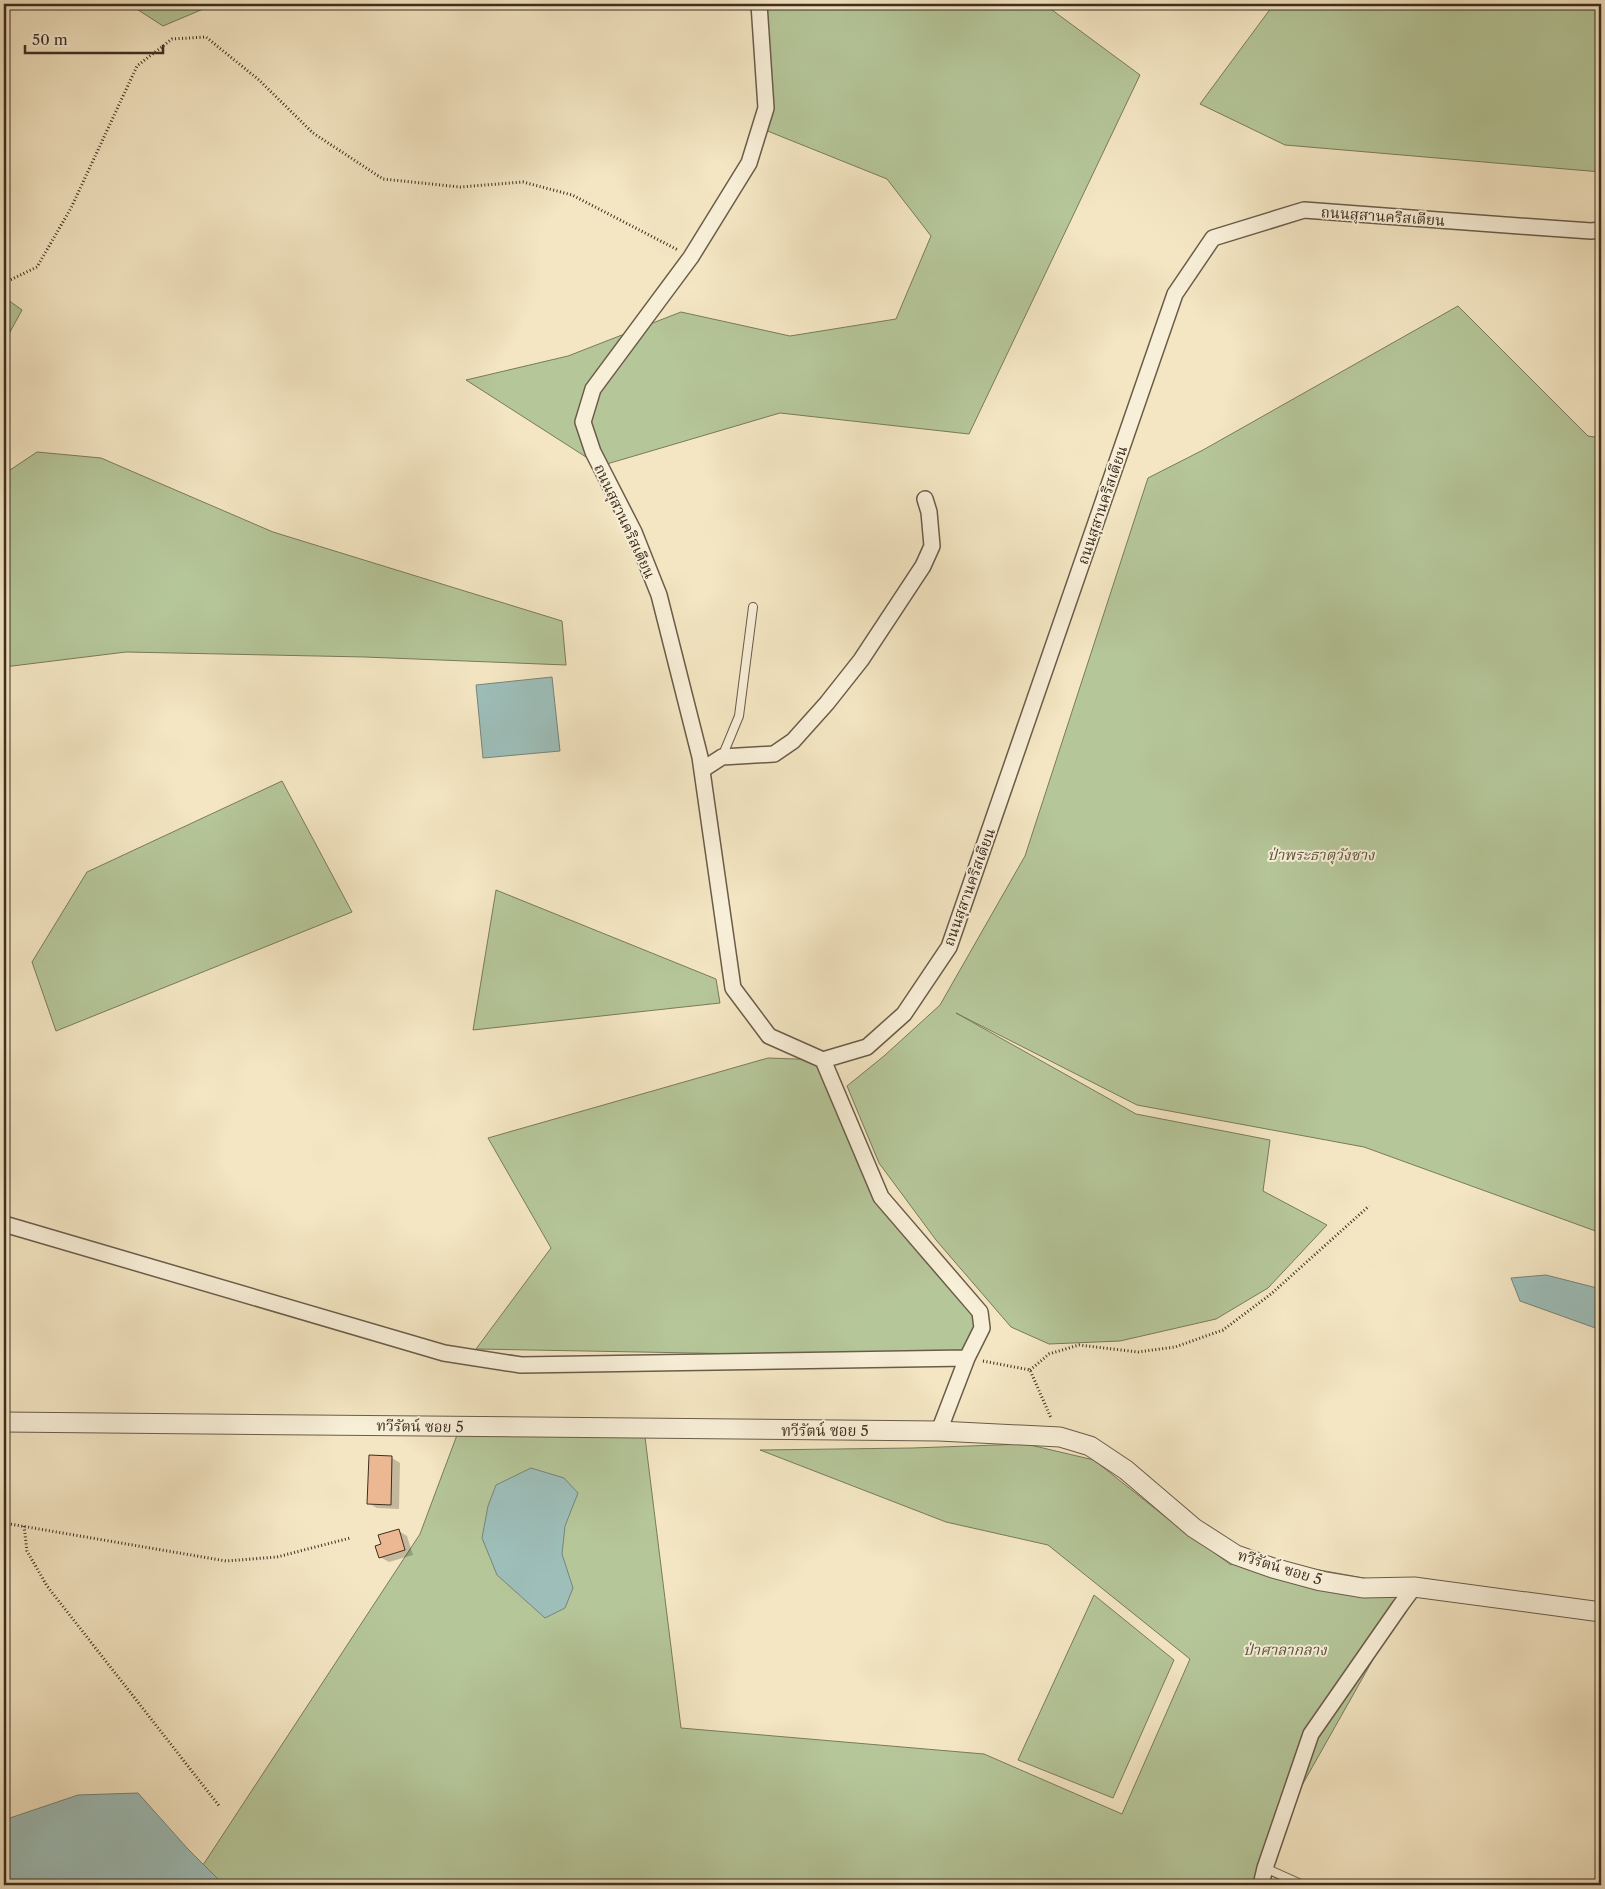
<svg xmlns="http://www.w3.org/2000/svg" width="1605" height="1889" font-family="'Libre Caslon Text','Noto Serif Thai',serif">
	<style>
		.green { fill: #b5c699; stroke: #797a5c }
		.water { fill: #9dbeb9; stroke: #77847c }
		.shadow { fill: #0003 }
		.building { fill: #ebb893; stroke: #3d2e20 }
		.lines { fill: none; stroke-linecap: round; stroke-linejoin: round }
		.service-casing { stroke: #6b5c49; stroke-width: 10 }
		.minor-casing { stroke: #6b5c49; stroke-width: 18 }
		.tertiary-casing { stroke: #6b5c49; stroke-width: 21 }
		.path { stroke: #3d2e20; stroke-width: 3; stroke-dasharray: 1 2.5; stroke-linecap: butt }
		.service { stroke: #f8efd8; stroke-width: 8 }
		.minor { stroke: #f8efd8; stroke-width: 15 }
		.tertiary { stroke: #f8efd8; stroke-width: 19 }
		.labels { text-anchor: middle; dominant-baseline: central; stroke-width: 4; stroke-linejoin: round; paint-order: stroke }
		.street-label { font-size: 15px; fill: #3d2e20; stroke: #f8efd8 }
		.park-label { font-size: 15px; font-style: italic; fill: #5b543e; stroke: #f8efd8 }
	</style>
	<rect width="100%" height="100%" fill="#f4e6c3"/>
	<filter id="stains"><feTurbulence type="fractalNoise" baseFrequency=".004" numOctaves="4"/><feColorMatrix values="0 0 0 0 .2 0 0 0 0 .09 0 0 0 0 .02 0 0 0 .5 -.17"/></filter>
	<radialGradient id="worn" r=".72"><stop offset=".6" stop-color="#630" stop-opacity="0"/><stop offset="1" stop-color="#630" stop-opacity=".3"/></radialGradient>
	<path class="green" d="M129,4H215L163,26Z
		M759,4H1044L1140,75L969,434L780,413L600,466L466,380L568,356L681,312L790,336L896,319L931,236L887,179L760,128Z
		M1274,4H1601V172L1285,145L1200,104Z
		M4,297L22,310L4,343Z
		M1458,306L1588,436L1601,438V1233L1364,1147L1137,1105L956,1013L1136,1114L1270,1140L1263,1191L1327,1225L1268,1288L1216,1319L1120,1341L1049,1344L1011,1327L936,1240L879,1163L847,1086L884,1056L940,1005L1025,856L1148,478L1203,450Z
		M37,452L101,458L273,532L562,621L566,665L365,657L126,652L4,667V474Z
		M282,781L352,912L56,1031L32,962L87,872Z
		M496,890L716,979L720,1003L473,1030Z
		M768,1058L823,1060L881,1196L980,1312L967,1358L476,1349L551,1248L488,1138Z
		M460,1427L644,1429L681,1728L984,1754L1122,1814L1190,1659L1048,1545L946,1522L760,1450L912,1448L1026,1444L1094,1460L1163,1515L1231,1565L1236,1555L1414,1587L1279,1826L1267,1885H224L203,1865L420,1534Z
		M1094,1595L1174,1660L1113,1798L1018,1760Z
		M122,1881L129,1885H84Z"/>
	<path class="water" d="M552,677L560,751L483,758L476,685Z
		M1546,1275L1601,1289V1330L1520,1301L1511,1278Z
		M531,1468L564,1478L578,1493L565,1526L562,1554L573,1588L565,1608L545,1618L497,1575L482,1538L488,1506L496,1485Z
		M138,1793L187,1848L224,1885H129L122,1881L84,1885H4V1820L78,1795Z"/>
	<path class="shadow" d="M392,1458L400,1463L399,1509L377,1508L368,1503Z
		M399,1531L407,1536L413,1555L389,1562L380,1557L383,1545Z"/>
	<path class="building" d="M369,1455L392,1456L391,1505L367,1504Z
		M399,1529L405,1550L379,1558L375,1546L381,1544L378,1535Z"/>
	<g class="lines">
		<defs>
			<path id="service" d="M722,757L739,716L753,607
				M1265,1868L1303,1885"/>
			<path id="minor" d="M759,4L766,108L749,163L691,257L593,389L583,422L593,452L634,532L659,595L700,757L733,988L769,1036L823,1060L867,1047L904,1014L949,947L1175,294L1213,238L1304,210L1534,227L1591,231L1601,230
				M702,770L722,757L774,754L793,741L827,703L861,660L923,566L932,546L929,512L925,499
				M823,1060L881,1197L980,1312L982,1328L967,1358L939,1431
				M4,1224L444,1353L521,1365L967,1358
				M1261,1885L1265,1868L1311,1734L1400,1606L1414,1587"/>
			<path id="tertiary" d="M4,1422L939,1431L1060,1437L1090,1446L1126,1470L1194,1528L1236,1555L1273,1568L1321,1581L1363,1588L1414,1587L1601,1612"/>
		</defs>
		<use href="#service" class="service-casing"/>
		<use href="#minor" class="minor-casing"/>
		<use href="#tertiary" class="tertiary-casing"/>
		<path class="path" d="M4,279L10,280L37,267L71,208L137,66L172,39L206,37L259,80L313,133L383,179L460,187L523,182L572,195L678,250
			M983,1361L1030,1370L1051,1418
			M1030,1370L1049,1354L1079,1345L1138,1352L1175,1347L1223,1330L1271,1294L1369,1206
			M4,1523L226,1561L277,1557L350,1538
			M24,1526L27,1551L47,1586L220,1807"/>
		<use href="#service" class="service"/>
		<use href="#minor" class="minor"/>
		<use href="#tertiary" class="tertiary"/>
	</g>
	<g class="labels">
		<g class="street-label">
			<text transform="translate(1383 216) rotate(4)">ถนนสุสานคริสเตียน</text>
			<text transform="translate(1102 505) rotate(-71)">ถนนสุสานคริสเตียน</text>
			<text transform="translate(625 521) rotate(65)">ถนนสุสานคริสเตียน</text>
			<text transform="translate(969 887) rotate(-70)">ถนนสุสานคริสเตียน</text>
			<text transform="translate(420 1426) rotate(1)">ทวีรัตน์ ซอย 5</text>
			<text x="825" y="1430">ทวีรัตน์ ซอย 5</text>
			<text transform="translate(1280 1567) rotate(17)">ทวีรัตน์ ซอย 5</text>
		</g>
		<g class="park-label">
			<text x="1321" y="854">ป่าพระธาตุวังซาง</text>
			<text x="1285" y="1649">ป่าศาลากลาง</text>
		</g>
	</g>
	<rect width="1605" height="1889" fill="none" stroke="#f4e6c3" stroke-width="20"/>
	<rect x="5" y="5" width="1595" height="1879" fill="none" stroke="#3d2e20" stroke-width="2.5"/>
	<rect x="10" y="10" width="1585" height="1869" fill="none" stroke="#3d2e20"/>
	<path d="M25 45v8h138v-8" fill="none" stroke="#3d2e20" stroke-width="2.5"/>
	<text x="32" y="45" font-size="15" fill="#3d2e20" stroke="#f8efd8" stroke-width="4" paint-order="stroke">50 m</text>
	<rect width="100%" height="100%" filter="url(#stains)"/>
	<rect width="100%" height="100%" fill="url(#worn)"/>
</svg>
